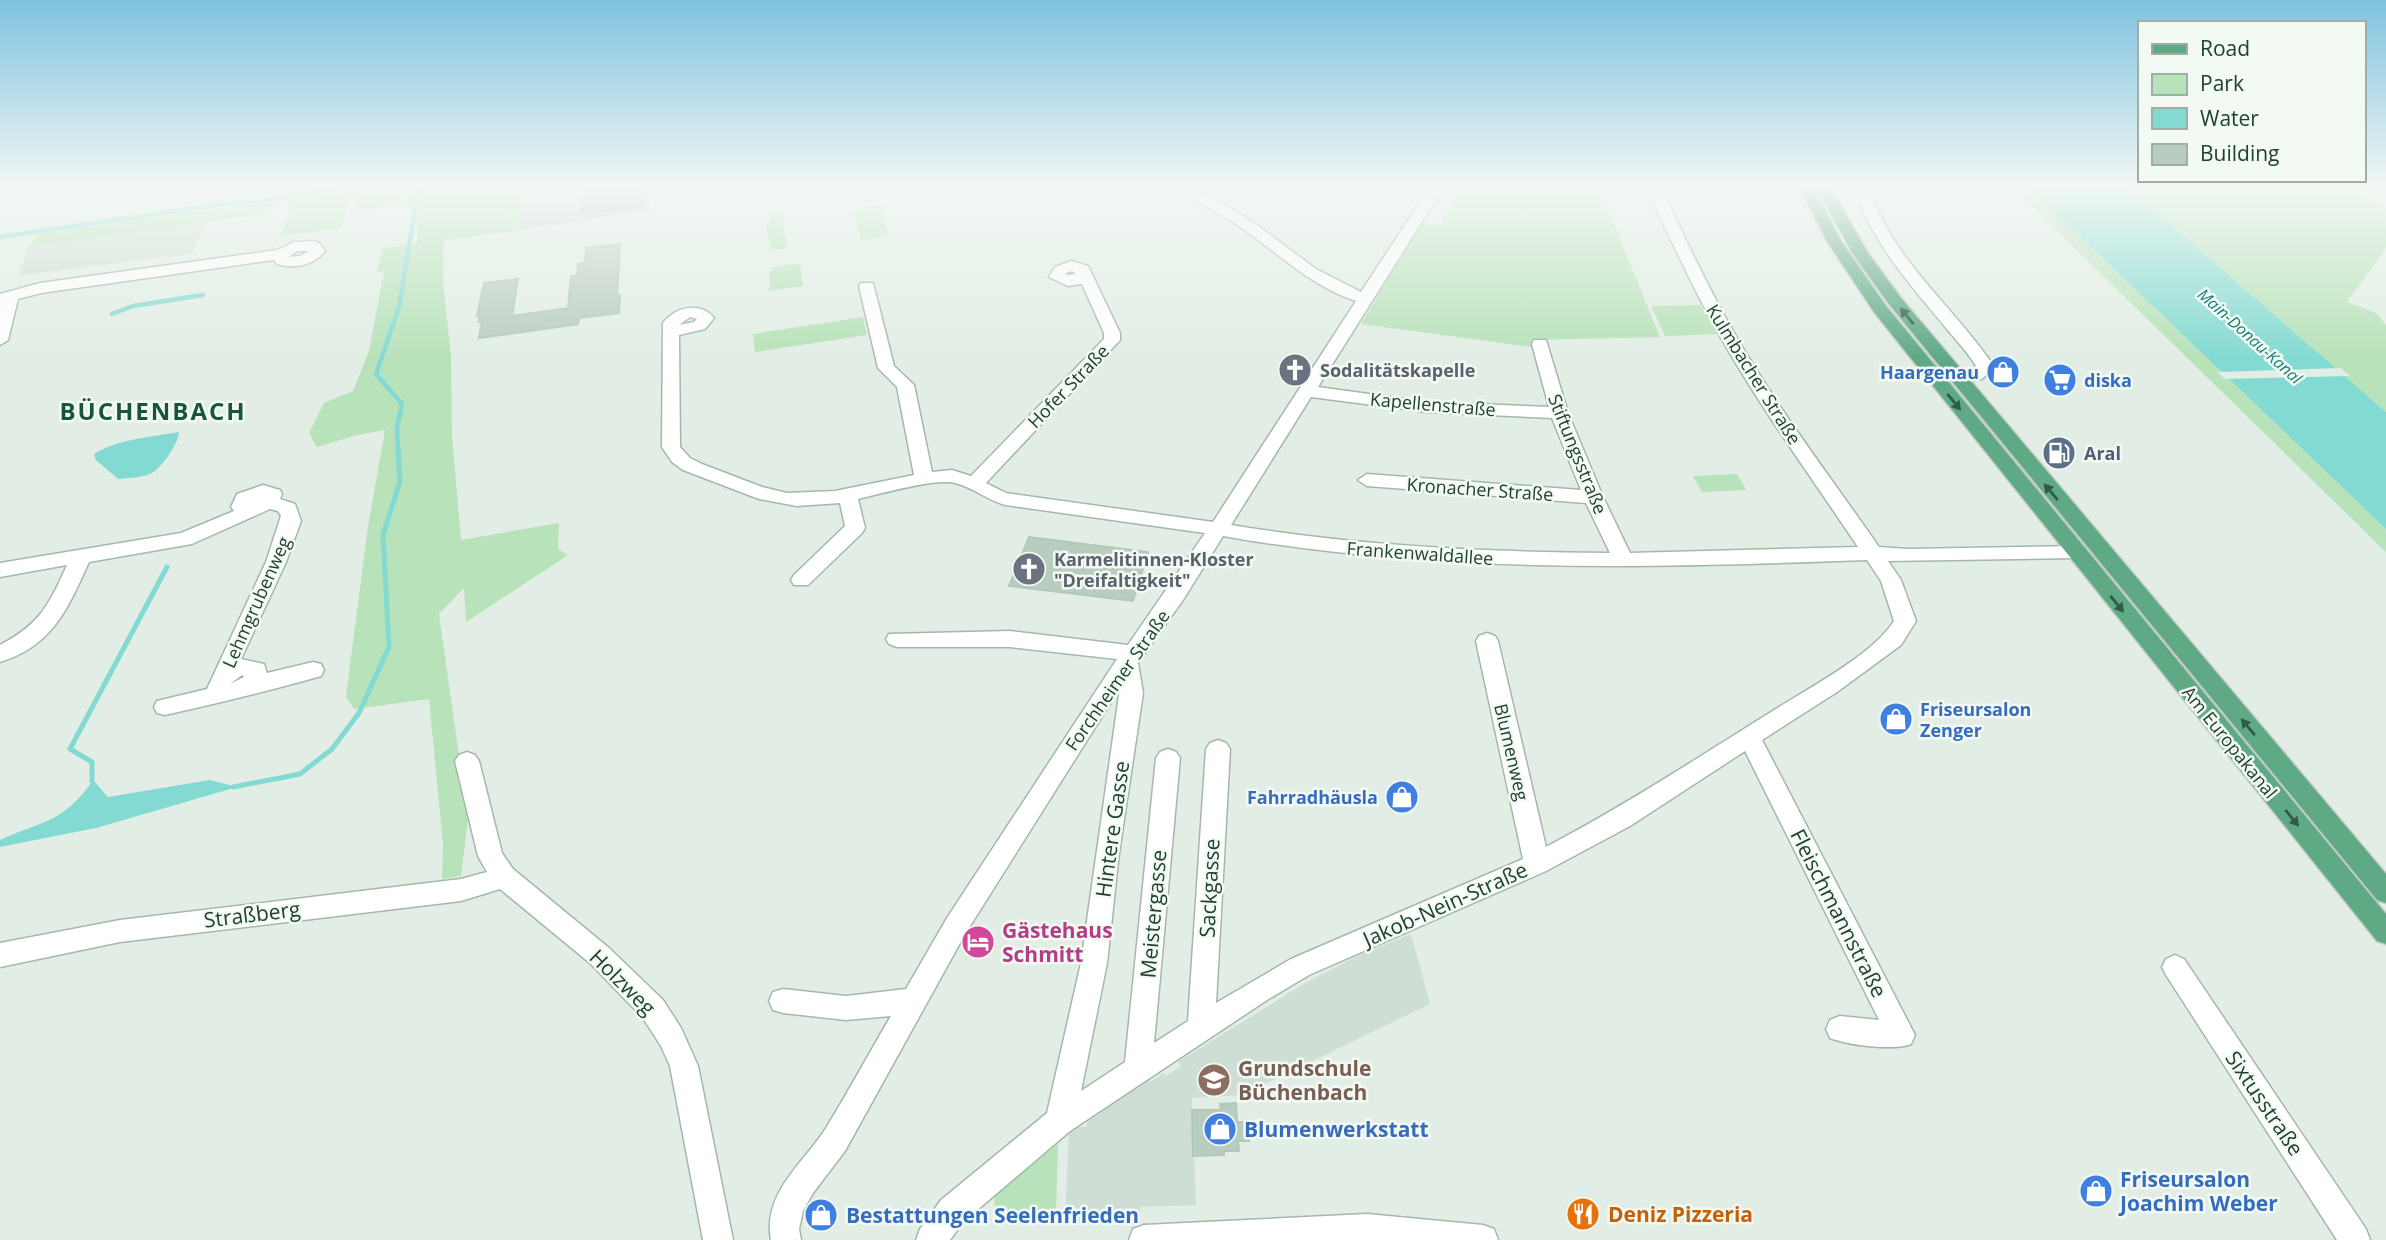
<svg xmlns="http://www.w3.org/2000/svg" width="2386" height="1240" font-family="'Open Sans',sans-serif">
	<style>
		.built { fill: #cfded4 }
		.green { fill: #b8e2b9 }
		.water { fill: #83dad2 }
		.pier { fill: #e2eee5 }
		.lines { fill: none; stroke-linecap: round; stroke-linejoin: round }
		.stream-far2 { stroke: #83dad2; stroke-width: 4.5 }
		.stream-far1 { stroke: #83dad2; stroke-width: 5 }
		.stream { stroke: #83dad2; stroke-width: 7 }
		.building { fill: #b9ccc0; stroke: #b3c8ba; stroke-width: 2 }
		.minor-casing { stroke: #a4b7ab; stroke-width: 3 }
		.major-casing { stroke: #c0cac5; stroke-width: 3 }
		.minor { fill: #fff; fill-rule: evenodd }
		.major { fill: #60a985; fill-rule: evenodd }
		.oneway { fill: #2f5b45 }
		.labels { text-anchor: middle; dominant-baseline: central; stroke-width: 5; stroke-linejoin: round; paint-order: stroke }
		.far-water-label { font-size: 16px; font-style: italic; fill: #117f77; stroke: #f3faf4 }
		.worship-label { font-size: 18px; font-weight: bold; fill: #5b616d; stroke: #f3faf4; text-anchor: start }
		.shop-label { font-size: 18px; font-weight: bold; fill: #366cbe; stroke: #f3faf4; text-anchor: end }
		.street-label { font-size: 18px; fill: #1f4130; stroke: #f3faf4 }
		.service-label { font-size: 18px; font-weight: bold; fill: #4e5e75; stroke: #f3faf4; text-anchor: start }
		.near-street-label { font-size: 21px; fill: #1f4130; stroke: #f3faf4 }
		.near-hotel-label { font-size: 21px; font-weight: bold; fill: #b23c85; stroke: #f3faf4; text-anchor: start }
		.near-education-label { font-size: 21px; font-weight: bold; fill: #785e54; stroke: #f3faf4; text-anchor: start }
		.near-shop-label { font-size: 21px; font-weight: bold; fill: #366cbe; stroke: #f3faf4; text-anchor: start }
		.near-food-label { font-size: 21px; font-weight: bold; fill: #c56008; stroke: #f3faf4; text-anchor: start }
		.district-label { font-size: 24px; font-weight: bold; letter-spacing: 2px; fill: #185638; stroke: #f3faf4 }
	</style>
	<rect width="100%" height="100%" fill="#e2eee5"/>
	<path class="built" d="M550,185H647L655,191L650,194L649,211L515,231L522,189Z
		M754,185H878L755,200Z
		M1005,185H1130L1017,201L1009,197Z
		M204,221L193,253L18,276L29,244Z
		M1411,934L1430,1004L1242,1095L1192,1098L1196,1205L1140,1207V1220L1065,1222L1069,1127H1087V1121L1104,1111L1101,1107L1146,1077L1150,1082L1164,1073L1166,1076L1181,1066L1178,1062L1302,985L1355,957Z"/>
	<path class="green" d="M338,185H487L522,189L515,231L444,240L443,283L451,356L452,435L461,540L559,523L558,549L568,555L466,622L464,588L439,614L468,819L461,876L442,879L443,844L429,699L354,709L346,696L368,526L385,430L357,435L317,447L309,433L324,403L353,391L369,351L384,271L377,272L382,249L417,243V208H407L408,204H405L408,190L349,198L341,228L281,236L291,206H284L294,193Z
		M1460,185H1598L1660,337L1533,340L1531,347L1361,324L1422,223L1440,226Z
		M2010,185H2026L2386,529V552Z
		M2125,185H2346L2349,190L2386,208V248L2347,302L2376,313L2386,325V412Z
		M404,192L402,204L354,211L357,198Z
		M276,202L269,212L263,214L31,246L36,235L144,218Z
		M881,205L888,234L897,235L860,240L855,213L864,207Z
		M782,211L787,249L771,250L766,224L771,221L770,213Z
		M800,263L803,286L768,291L770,286L769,273L773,270V267Z
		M1700,305L1718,334L1665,336L1651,306Z
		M863,317L867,335L755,352L753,334Z
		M1737,474L1746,490L1702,492L1693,476Z
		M1058,1144L1056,1215L996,1219L994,1196Z"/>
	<path class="water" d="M2026,185H2125L2386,412V529Z
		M179,432C179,442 164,464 156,470C148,478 128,478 118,479L96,460L94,454C118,439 151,437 179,432Z
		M210,780L237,787L96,828L0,847V840C44,820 61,824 92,782L102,798Z"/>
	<path class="pier" d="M2341,368L2350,376L2225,379L2217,372Z"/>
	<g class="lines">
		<path class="stream-far2" d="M0,237L215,205L291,197L348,185
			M112,314L133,306L203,295
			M398,450L397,427L402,404L376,374L399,307L419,185"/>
		<path class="stream-far1" d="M233,787L300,774L332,749L359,713L389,647L383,535L400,482L398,448
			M101,793L92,782V762L70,749L167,567"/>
		<path class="stream" d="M99,792L108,803"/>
	</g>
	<path class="building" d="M614,185H644L642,207L581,213L586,188Z
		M620,244L617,296L620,295L619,313L579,318L578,324L479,338L482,321L479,322L480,315L477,316L484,283L518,279L512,316L568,308L571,276H577L578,264L585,263L586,248Z
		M1029,537L1148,552L1133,601L1009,586Z
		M1236,1103L1237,1122H1248L1249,1141H1238L1239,1151H1224V1155L1193,1156L1192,1110H1221L1220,1104Z"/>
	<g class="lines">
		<defs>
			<path id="minor" d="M1177,185H1193L1257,225L1316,269L1361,292L1431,185H1445L1318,387L1427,402L1549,407L1532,344L1534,340H1546L1568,413L1603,497L1630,553L1858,547C1812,478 1762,410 1721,338C1693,288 1669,237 1646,185H1660C1684,237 1708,288 1737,338C1779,410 1831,478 1879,547L1908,549L2081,546L2084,551L2081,556L2074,558L1888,561L1901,580L1916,621L1901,645L1837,692L1762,740L1915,1035L1911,1044C1893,1051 1848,1045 1830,1038L1826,1029L1830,1020L1840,1016L1879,1020L1745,751L1630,826L1546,871L1309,975L1267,1000L1070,1131L963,1222L950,1240H916L920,1229L941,1200L1047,1113L1081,963L1120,688L965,934L845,1151L813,1193L803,1211L799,1229L801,1240H771C762,1193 804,1163 826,1128C849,1091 869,1053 891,1016L846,1020L783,1013L773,1010L769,1001L773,992L783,989L846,996L906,989L947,918L1117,659L1010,647H897L889,644L886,639L889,634L1010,631L1128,645L1205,533L1005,505C987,500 973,487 955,483C935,478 880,494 858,499L865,528L862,533L808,585H794L791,580L794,575L845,526L840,503L797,506L759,499L683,470L672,462L662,447L663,323C675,307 700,301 714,318L705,329L679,335L680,447L690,458L702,464L762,487L787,493L835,491L914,475L897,387L878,368L859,286L861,283H873L894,366L914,385L932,472L952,470L971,476L1104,339V333L1082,284L1068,286L1049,277L1055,267L1071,261L1088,266L1120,333V340L986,483L1006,493L1213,522L1356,301C1310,286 1276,251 1236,224C1218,212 1192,201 1177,185ZM1072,271L1076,274L1066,275V273ZM690,317L697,319L694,322L679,325ZM1311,397L1427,412L1552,418L1581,490L1367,474L1358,480L1367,486L1586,503L1610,553C1483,552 1357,546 1231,525ZM1223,536C1439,574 1650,568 1867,560L1881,581L1894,621C1874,653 1813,686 1779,707C1702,755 1626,805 1546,847L1498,641L1495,636L1487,633L1479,636L1476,641L1523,859L1291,959L1216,1003L1230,749L1226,743L1218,740L1210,743L1206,749L1188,1021L1154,1043L1180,758L1176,752L1168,749L1160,752L1156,758L1125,1062L1081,1091L1107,963L1119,853L1143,693L1138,663L1183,600Z
				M1854,185H1868C1890,257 1949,302 1991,362L1993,367L1982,379L1957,383L1948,378L1951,374L1971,371L1976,366C1967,351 1953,337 1942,323C1907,281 1869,238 1854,185Z
				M314,241L319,243L325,251C313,266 295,269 277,264L274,260L41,293L18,299L8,340L0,345V294L40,283L277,250L294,242ZM297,251H309L300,256L289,257Z
				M263,485L280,490L282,494L280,499L295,504L301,521L286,562L241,659L264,664L267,673L313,662L321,664L324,670L321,676C269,691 218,703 165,715L157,713L154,707L157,701L207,689L266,562L281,516L278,511L270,509L192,544L89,562C68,608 53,646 0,662V645C40,624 49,605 67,565L0,577V563L181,533L234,511L231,507L237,494ZM242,675L244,677L230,684Z
				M467,752L475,755L479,761L502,853L513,869L609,948L663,1000L681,1028L698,1066L733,1240H703L670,1066L661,1046L643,1018L591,964L500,889L461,901L120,942L0,967V943L120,920L461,879L487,872L478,856L455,761L459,755Z
				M2175,955L2184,959L2366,1229L2370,1240H2337L2166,975L2162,967L2166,959Z
				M1367,1214L1483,1225L1494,1229L1498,1240H1129L1133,1229L1144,1225Z"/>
			<path id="major" d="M1798,185H1812L1841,241L1886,306L2386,914V944L2377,941L1874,312L1827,241Z
				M1815,185H1829L1868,253L1901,298L2386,874V903L2377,900L1889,304L1853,254Z"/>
		</defs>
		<use href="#minor" class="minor-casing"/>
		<use href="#major" class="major-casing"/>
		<use href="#minor" class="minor"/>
		<use href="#major" class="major"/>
	</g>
	<defs><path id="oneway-solid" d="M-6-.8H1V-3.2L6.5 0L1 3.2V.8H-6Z" transform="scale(1.75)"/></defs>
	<g class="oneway">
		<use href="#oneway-solid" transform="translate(1907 316) rotate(-129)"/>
		<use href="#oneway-solid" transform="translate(1954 402) rotate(51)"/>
		<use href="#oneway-solid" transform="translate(2051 492) rotate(-130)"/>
		<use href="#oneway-solid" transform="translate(2117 604) rotate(51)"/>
		<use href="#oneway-solid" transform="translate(2248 727) rotate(-130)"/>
		<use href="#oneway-solid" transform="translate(2292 818) rotate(51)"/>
	</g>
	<linearGradient id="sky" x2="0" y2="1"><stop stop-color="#7fc3df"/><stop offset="0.52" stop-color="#f2f7f3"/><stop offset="1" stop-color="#f2f7f3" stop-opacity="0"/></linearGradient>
	<rect width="2386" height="358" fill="url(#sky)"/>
	<defs>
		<symbol id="church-disc" viewBox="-11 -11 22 22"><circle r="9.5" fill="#6b7280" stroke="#f3faf4"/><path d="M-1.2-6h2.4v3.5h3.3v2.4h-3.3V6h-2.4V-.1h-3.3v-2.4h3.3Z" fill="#fff"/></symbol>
		<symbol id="shop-disc" viewBox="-11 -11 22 22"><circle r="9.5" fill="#3f7fe0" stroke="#f3faf4"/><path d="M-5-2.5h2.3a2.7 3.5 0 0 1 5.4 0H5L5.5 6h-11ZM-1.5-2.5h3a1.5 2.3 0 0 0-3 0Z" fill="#fff"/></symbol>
		<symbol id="supermarket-disc" viewBox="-11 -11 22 22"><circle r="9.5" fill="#3f7fe0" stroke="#f3faf4"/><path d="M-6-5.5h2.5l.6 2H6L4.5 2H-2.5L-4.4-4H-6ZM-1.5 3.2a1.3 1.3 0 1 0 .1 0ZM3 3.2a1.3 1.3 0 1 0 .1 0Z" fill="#fff"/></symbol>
		<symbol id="fuel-disc" viewBox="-11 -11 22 22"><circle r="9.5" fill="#5c6f8a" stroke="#f3faf4"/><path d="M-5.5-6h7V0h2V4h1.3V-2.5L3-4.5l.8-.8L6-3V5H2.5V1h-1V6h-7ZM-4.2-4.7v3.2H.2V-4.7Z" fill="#fff"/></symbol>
		<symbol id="hotel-disc" viewBox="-11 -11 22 22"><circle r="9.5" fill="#d1479c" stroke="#f3faf4"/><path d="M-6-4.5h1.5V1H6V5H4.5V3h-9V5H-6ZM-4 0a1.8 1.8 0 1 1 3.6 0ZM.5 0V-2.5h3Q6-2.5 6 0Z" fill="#fff"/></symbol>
		<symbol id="school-disc" viewBox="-11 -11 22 22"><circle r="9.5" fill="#8d6e63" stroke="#f3faf4"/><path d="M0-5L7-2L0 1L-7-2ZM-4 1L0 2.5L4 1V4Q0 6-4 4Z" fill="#fff"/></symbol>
		<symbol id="restaurant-disc" viewBox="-11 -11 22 22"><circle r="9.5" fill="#e8710a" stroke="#f3faf4"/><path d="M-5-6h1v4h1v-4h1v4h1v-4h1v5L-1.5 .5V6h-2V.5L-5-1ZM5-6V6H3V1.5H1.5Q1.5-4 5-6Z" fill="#fff"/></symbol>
	</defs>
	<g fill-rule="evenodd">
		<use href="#church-disc" x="1276" y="351" width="38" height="38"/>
		<use href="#shop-disc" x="1984" y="353" width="38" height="38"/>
		<use href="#supermarket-disc" x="2041" y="361" width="38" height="38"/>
		<use href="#fuel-disc" x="2040" y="434" width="38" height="38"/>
		<use href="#church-disc" x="1010" y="550" width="38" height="38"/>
		<use href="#shop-disc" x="1877" y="700" width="38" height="38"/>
		<use href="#shop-disc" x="1383" y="778" width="38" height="38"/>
		<use href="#hotel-disc" x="959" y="923" width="38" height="38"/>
		<use href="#school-disc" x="1195" y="1061" width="38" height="38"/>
		<use href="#shop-disc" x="1201" y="1110" width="38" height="38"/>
		<use href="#shop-disc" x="2077" y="1172" width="38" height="38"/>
		<use href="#restaurant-disc" x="1564" y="1195" width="38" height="38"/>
		<use href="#shop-disc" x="802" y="1196" width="38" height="38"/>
	</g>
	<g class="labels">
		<g class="far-water-label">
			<text transform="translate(2250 336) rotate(42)">Main-Donau-Kanal</text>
		</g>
		<g class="worship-label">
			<text x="1320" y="370">Sodalitätskapelle</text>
			<text x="1054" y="559">Karmelitinnen-Kloster<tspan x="1054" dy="21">"Dreifaltigkeit"</tspan></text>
		</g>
		<g class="shop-label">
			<text x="1979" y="372">Haargenau</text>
			<text x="2084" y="380" text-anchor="start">diska</text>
			<text x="1920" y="709" text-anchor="start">Friseursalon<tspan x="1920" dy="21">Zenger</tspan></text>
			<text x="1378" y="797">Fahrradhäusla</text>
		</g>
		<g class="street-label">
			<text transform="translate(1754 374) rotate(58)">Kulmbacher Straße</text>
			<text transform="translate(1068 386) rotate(-46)">Hofer Straße</text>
			<text transform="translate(1433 404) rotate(5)">Kapellenstraße</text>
			<text transform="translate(1578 454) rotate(68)">Stiftungsstraße</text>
			<text transform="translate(1480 489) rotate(4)">Kronacher Straße</text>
			<text transform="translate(1420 553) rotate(4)">Frankenwaldallee</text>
			<text transform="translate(256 602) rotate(-66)">Lehmgrubenweg</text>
			<text transform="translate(1117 680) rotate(-55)">Forchheimer Straße</text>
			<text transform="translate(2230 742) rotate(51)">Am Europakanal</text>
			<text transform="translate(1512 752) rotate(77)">Blumenweg</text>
		</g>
		<g class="service-label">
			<text x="2084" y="453">Aral</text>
		</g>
		<g class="near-street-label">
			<text transform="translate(1112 829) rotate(-82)">Hintere Gasse</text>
			<text transform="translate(1209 888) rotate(-87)">Sackgasse</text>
			<text transform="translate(1445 904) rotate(-24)">Jakob-Nein-Straße</text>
			<text transform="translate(1839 913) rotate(63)">Fleischmannstraße</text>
			<text transform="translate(252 914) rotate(-7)">Straßberg</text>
			<text transform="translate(1153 914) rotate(-85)">Meistergasse</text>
			<text transform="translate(623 982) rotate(45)">Holzweg</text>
			<text transform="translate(2265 1103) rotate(56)">Sixtusstraße</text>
		</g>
		<g class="near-hotel-label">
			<text x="1002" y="930">Gästehaus<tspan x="1002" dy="24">Schmitt</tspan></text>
		</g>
		<g class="near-education-label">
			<text x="1238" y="1068">Grundschule<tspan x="1238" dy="24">Büchenbach</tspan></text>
		</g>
		<g class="near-shop-label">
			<text x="1244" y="1129">Blumenwerkstatt</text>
			<text x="2120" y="1179">Friseursalon<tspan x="2120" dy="24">Joachim Weber</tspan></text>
			<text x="846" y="1215">Bestattungen Seelenfrieden</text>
		</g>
		<g class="near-food-label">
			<text x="1608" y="1214">Deniz Pizzeria</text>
		</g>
		<g class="district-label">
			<text x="153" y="410">BÜCHENBACH</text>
		</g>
	</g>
	<rect x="2138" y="21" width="228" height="161" fill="#f3faf4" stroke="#9eb0a6" stroke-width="2"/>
	<rect x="2152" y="44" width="35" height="10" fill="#60a985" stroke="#9eb0a6" stroke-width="2"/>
	<text x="2200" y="56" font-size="21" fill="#1f4130">Road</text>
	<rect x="2152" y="74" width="35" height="21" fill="#b8e2b9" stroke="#9eb0a6" stroke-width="2"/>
	<text x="2200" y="91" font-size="21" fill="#1f4130">Park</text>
	<rect x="2152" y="108" width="35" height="21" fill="#83dad2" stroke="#9eb0a6" stroke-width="2"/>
	<text x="2200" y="126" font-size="21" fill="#1f4130">Water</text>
	<rect x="2152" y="144" width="35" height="21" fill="#b9ccc0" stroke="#9eb0a6" stroke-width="2"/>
	<text x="2200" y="161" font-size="21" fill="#1f4130">Building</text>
</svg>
